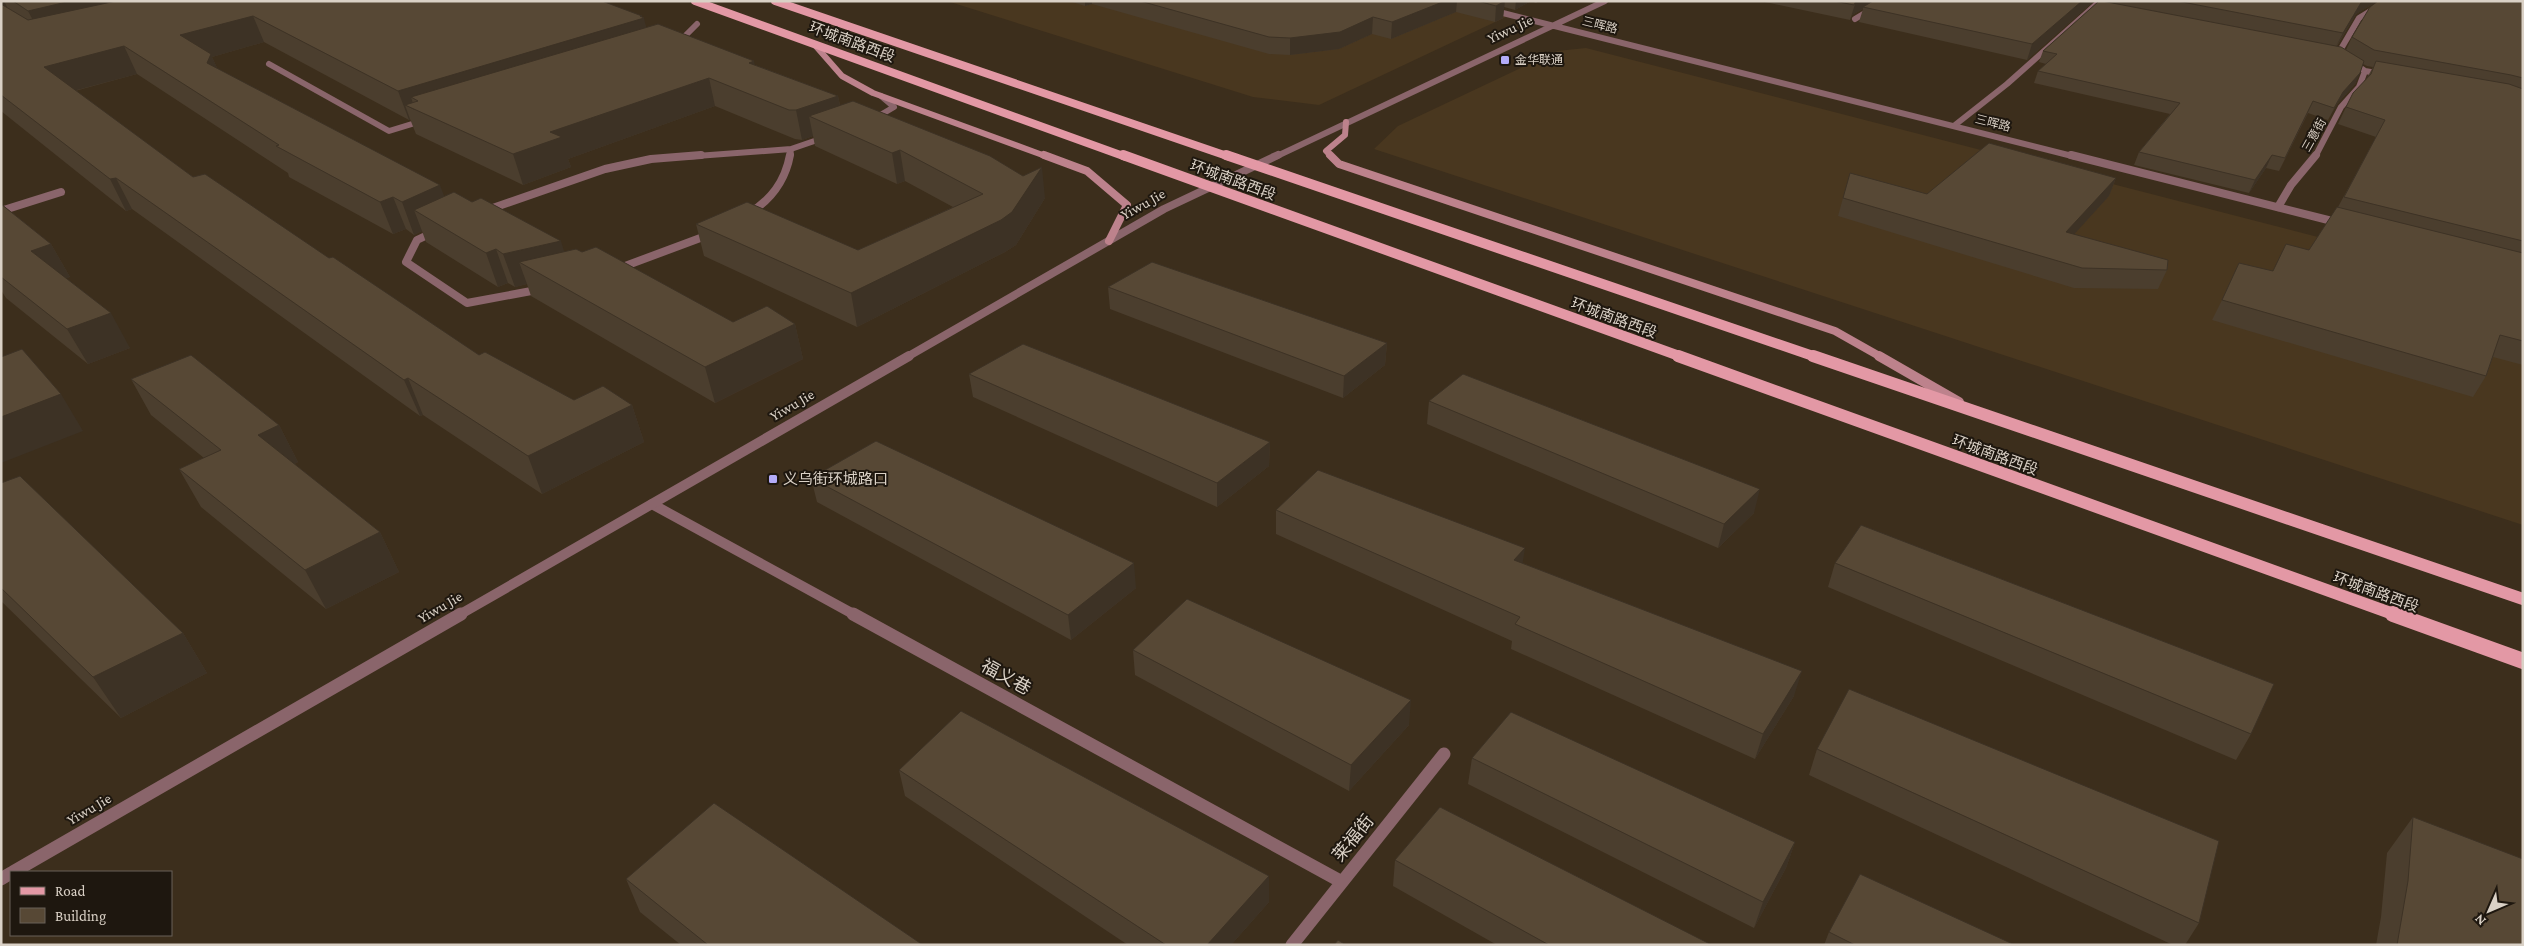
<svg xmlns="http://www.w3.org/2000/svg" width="2524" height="946" font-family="'Crimson Pro','Noto Sans SC',serif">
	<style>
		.built { fill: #49371f }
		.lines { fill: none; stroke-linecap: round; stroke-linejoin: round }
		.minor-far3 { stroke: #8a656b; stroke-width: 6 }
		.minor-far2 { stroke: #8a656b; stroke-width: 8 }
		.minor-far1 { stroke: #8a656b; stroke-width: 10 }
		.minor { stroke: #8a656b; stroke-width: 13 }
		.tertiary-far3 { stroke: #8a656b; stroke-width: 6 }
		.tertiary-far2 { stroke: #8a656b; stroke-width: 8 }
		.tertiary-far1 { stroke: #8a656b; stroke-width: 10 }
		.tertiary { stroke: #8a656b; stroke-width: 13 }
		.secondary-far2 { stroke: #bd828c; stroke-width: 6 }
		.secondary-far1 { stroke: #bd828c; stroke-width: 8 }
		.secondary { stroke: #bd828c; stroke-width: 10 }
		.primary-far3 { stroke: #e398a5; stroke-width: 8 }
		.primary-far2 { stroke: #e398a5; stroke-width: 10 }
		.primary-far1 { stroke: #e398a5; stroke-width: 12 }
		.primary { stroke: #e398a5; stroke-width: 16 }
		.wall { fill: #4b3e2e; fill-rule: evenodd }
		.shaded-wall { fill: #3d3225 }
		.building { fill: #574835; stroke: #3d3225 }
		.poi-dot { fill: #b4acf9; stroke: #1e170f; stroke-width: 2 }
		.labels { text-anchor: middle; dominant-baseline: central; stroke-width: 4; stroke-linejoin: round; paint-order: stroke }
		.far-street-label { font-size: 12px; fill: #dad1c6; stroke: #1e170f }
		.far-poi-label { font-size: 12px; fill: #dad1c6; stroke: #1e170f; text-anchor: start }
		.street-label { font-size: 15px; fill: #dad1c6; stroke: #1e170f }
		.poi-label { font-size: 15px; fill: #dad1c6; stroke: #1e170f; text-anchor: start }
		.near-street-label { font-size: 18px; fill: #dad1c6; stroke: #1e170f }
	</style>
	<rect width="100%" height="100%" fill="#3c2e1c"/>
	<path class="built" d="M947,1H1452L1510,15L1319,105L1253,97Z
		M1586,48L2523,290V525L1374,149L1398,126L1557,51Z"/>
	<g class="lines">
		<path class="minor-far3" d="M1855,19L1885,1
			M675,42L681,40L697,24
			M2338,54L2359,18L2387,1
			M2352,62L2365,71L2382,74
			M269,64L389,131L425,120
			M872,120L894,107L881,96
			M1955,125L2007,84L2100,1
			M683,157L791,149L826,137
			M790,157L791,149
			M2315,157L2341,107L2359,87L2365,71"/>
		<path class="minor-far2" d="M2278,207L2291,185L2316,155
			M484,211L605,169L651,159L701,155
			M748,214C771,200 785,182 790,155
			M436,231L417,240L406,262L467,303L542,289
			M617,269L711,234"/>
		<path class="minor-far1" d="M652,504L855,615"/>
		<path class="minor" d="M853,614L1342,882
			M1292,945L1444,754"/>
		<path class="tertiary-far3" d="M1491,10L2076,157
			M1275,157L1605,1"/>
		<path class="tertiary-far2" d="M2071,155L2340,223
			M1,211L61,192
			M907,357L1164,209L1278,155"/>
		<path class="tertiary-far1" d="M459,615L909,356"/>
		<path class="tertiary" d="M13,872L461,614
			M1,879L11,873"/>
		<path class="secondary-far2" d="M814,44L842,76L873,93L1048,157
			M1332,157L1326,151L1345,135L1346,122"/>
		<path class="secondary-far1" d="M1044,155L1087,171L1127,205L1109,241
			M1330,155L1339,164L1835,331L1881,357"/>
		<path class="secondary" d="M1879,356L1959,402"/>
		<path class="primary-far3" d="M695,1L1126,157
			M775,1L1230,157"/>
		<path class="primary-far2" d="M1123,155L1682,357
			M1226,155L1816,357"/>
		<path class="primary-far1" d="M1678,356L2396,615
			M1813,356L2523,599"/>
		<path class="primary" d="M2393,614L2523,661"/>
	</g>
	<path class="wall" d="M1,1H602L642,17L646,27L755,65L838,96L840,105L1045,198L1016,245L1005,252L857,327L704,256L696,224L858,250L953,207L905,181L897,184L815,146L813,136L802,140L795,139L715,106L568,159L571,167L523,185L416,134L410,119L409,120L264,42L212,57L217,68L444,196L564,252L733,322L795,324L803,359L715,403L531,296L527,284L515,287L508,283L498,287L426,242L422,231L414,235L406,229L393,234L289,177L288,173L137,74L75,91L193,177L329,258L479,355L574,400L632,405L644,442L542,494L423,415L420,416L132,209L126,211L1,111Z
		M1069,1H1539L1536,3L1531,1L1515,10L1504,7L1503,18L1495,22L1456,12L1391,39L1372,34L1339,49L1290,55L1269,54L1092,4L1085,6Z
		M1760,1H2094L2027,60L1859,22L1863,9L1852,15L1850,20Z
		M2099,1H2523V365L2493,357L2486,376L2473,397L2212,320L2222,300L2309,250L2338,207L2376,137L2338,124L2346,107L2368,76L2373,67L2367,66L2363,64L2355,84L2337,104L2328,120L2308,113L2279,171L2266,168L2249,193L2134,165L2139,152L2170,114L2034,83L2038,71L2046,64L2039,62L2043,51ZM2378,1L2352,37L2346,50L2337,46L2356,14Z
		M2116,178L2109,196L2074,234L2167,270L2158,289L2074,288L1838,216L1843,198L1927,194Z
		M1,204L51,244L70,277L66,278L130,348L88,364L6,298L1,290Z
		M1108,287L1387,343L1385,365L1343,398L1110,309Z
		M969,374L1270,442L1269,466L1217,507L973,397Z
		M131,379L279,425L298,462L294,464L380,532L399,572L326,609L201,507L179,469L204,458L151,415Z
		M1429,401L1754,513L1718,548L1427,424Z
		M811,478L1136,588L1071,640L817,502Z
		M1,483L183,633L207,673L121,718L1,601Z
		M1276,510L1523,563L1794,696L1755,759L1511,649L1512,641L1276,534Z
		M1835,563L2251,734L2236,760L1828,587Z
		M1133,650L1409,725L1349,791L1135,675Z
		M1817,749L2199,923L2185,945H2173L1809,775Z
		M1472,758L1795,842L1786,868L1754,928L1468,784Z
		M899,770L1269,902L1231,945H1128L905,796Z
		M2413,817L2523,945H2376L2381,917L2387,853Z
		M1395,860L1712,945H1497L1393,886Z
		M626,879L923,945H681L640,912Z
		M1829,932L2015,945H1824Z"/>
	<path class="shaded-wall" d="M1,1H4L8,9L1,11Z
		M71,1H195L42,37L28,11Z
		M1085,1H1092V4L1085,6Z
		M1445,1H1457L1456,12L1391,39L1392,22Z
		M1505,1L1503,18L1495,22L1496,6Z
		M1516,1H1531L1515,10Z
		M1856,1H1876L1863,7V9L1852,15L1850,20Z
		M2082,1H2094L2027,60L2032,44Z
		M2362,1H2378L2356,14L2335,48L2343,33Z
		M253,16L264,42L212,57L224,82L180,35Z
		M640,16H642V18H644L650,44L418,101L411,97L415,110L405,105L410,119L409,120L398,91Z
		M1373,17L1372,34L1339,49L1290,55V38Z
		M124,46L137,74L58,95L44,67Z
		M754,61L760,89L749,63Z
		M2360,73L2355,84L2337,104L2328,120L2343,92Z
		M709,78L715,106L568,159L571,167L523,185L513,154L550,132Z
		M838,96L844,125L809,116L813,136L802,140L796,110Z
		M900,150L905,181L897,184L892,153Z
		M2272,155L2266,168L2249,193L2255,180Z
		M1042,167L1045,198L1016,245L1005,252L857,327L851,293Z
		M116,178L132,209L126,211L110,179Z
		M2116,178L2109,196L2059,251L2066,232Z
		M440,185L452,217L414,210L422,231L414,235L402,202Z
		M393,197L406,229L393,234L380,202Z
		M561,241L571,274L519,262L527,284L515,287L503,254Z
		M51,244L70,277L50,284L31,251Z
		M496,249L508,283L498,287L486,253Z
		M111,313L130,348L88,364L67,329Z
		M795,324L803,359L715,403L705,367Z
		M1387,343L1385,365L1343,398L1344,376Z
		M408,378L423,415L420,416L404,380Z
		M61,394L83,431L1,463V417Z
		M632,405L644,442L542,494L528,456Z
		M279,425L298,462L277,473L258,435Z
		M1270,442L1269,466L1217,507V483Z
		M1760,489L1754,513L1718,548L1724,524Z
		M380,532L399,572L326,609L305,570Z
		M1525,548L1521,573L1514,560Z
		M1134,563L1136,588L1071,640L1068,615Z
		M183,633L207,673L121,718L93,677Z
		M1802,671L1794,696L1755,759L1763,734Z
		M1411,700L1409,725L1349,791L1351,765Z
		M1795,842L1786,868L1754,928L1763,902Z
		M1269,876V902L1231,945H1207Z"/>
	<path class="building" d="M13,1H71L28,11Z
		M116,1H602L642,16H640L644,18L398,91L253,16L180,35L211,54L207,63L440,185L402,202L393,197L380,202L276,146L279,145L124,46L44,67L193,177L205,174L329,258L333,257L479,355L485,352L574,400L603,386L632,405L528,456L408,378L404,380L116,178L110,179L1,95V4L28,20Z
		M1140,1H1445L1392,22L1373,17L1340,32L1290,38L1269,37Z
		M1478,1H1505L1496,6Z
		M1834,1H1856L1854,5Z
		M1873,1H2082L2032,44L1863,7Z
		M2099,1H2102L2341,47L2364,61L2360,73L2343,92L2334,108L2313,101L2285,158L2272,155L2255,180L2139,152L2180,103L2038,71L2057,54L2043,51Z
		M2177,1H2362L2343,33Z
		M2378,1H2523V78L2511,75L2374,50L2352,37L2370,7Z
		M658,24L754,61L749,63L838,96L796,110H789L709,78L550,132L562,137L513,154L405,105L418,101L411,97Z
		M2376,61L2509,84L2523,89V241L2344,197L2385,120L2346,107L2353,93L2371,74Z
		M853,101L990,156L1023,176L1042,167L1012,212L1001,220L851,293L696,224L747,202L858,250L983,194L900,150L892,153L809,116Z
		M1989,143L2116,178L2066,232L2168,260L2167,270L2082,268L1843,198L1850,173L1927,194Z
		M454,192L472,202L481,198L561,241L503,254L496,249L486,253L414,210Z
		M1,204L51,244L31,251L111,313L67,329L1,277Z
		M2337,207L2523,253V341L2500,335L2486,376L2222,300L2239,263L2273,271L2286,244L2309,250Z
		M596,247L733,322L767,306L795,324L705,367L519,262L576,249L582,252Z
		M1152,262L1387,343L1344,376L1108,287Z
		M1023,344L1270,442L1217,483L969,374Z
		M22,349L61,394L1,417V357Z
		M191,355L279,425L258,435L380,532L305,570L179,469L221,450L131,379Z
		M1463,374L1760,489L1724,524L1429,401Z
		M876,441L1134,563L1068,615L811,478Z
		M1318,470L1525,548L1514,560L1802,671L1763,734L1515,624L1520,617L1276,510Z
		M20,476L183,633L93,677L1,588V483Z
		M1861,525L2274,684L2251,734L1835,563Z
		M1187,599L1411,700L1351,765L1133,650Z
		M1849,689L2219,841L2199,923L1817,749Z
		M961,711L1269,876L1207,945H1166L899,770Z
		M1511,712L1795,842L1763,902L1472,758Z
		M714,803L923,945H708L626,879Z
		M1440,807L1712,945H1549L1395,860Z
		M2413,817L2523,859V945H2397L2408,881Z
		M1860,874L2015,945H1855L1829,932Z
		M1338,940L1346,945H1334Z"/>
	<g class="poi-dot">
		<rect x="1500" y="55" width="10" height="10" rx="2.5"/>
		<rect x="768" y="474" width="10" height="10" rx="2.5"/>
	</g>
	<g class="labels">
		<g class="far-street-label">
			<text transform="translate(1600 25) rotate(14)">三晖路</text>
			<text transform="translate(1993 123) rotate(14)">三晖路</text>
			<text transform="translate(2314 135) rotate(-61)">三意街</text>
		</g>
		<g class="far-poi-label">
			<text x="1515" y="60">金华联通</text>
		</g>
		<g class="street-label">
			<text transform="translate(1510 29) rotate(-25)">Yiwu Jie</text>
			<text transform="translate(852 42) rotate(20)">环城南路西段</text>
			<text transform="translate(1233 180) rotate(20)">环城南路西段</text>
			<text transform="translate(1143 204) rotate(-29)">Yiwu Jie</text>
			<text transform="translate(1614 318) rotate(20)">环城南路西段</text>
			<text transform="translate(792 405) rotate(-30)">Yiwu Jie</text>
			<text transform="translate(1995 455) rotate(20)">环城南路西段</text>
			<text transform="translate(2376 592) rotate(20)">环城南路西段</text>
			<text transform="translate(440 607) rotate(-30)">Yiwu Jie</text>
			<text transform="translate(89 809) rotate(-30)">Yiwu Jie</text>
		</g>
		<g class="poi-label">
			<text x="783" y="479">义乌街环城路口</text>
		</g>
		<g class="near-street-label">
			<text transform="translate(1006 677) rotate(29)">福义巷</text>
			<text transform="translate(1353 838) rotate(-51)">莱福街</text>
		</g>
	</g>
	<rect width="2524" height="946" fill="none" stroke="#dad1c6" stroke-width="5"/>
	<rect x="10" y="871" width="162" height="65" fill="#1e170f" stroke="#696158"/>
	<rect x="20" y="887" width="25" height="8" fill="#e398a5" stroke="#696158"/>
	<text x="55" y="896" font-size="15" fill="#dad1c6">Road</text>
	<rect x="20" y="908" width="25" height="15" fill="#574835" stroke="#696158"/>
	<text x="55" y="921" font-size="15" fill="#dad1c6">Building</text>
	<g transform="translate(2489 911) rotate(225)" stroke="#1e170f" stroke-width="4" paint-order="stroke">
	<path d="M0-4L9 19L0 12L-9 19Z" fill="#dad1c6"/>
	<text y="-8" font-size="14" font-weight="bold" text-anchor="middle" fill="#dad1c6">N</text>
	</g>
</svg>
